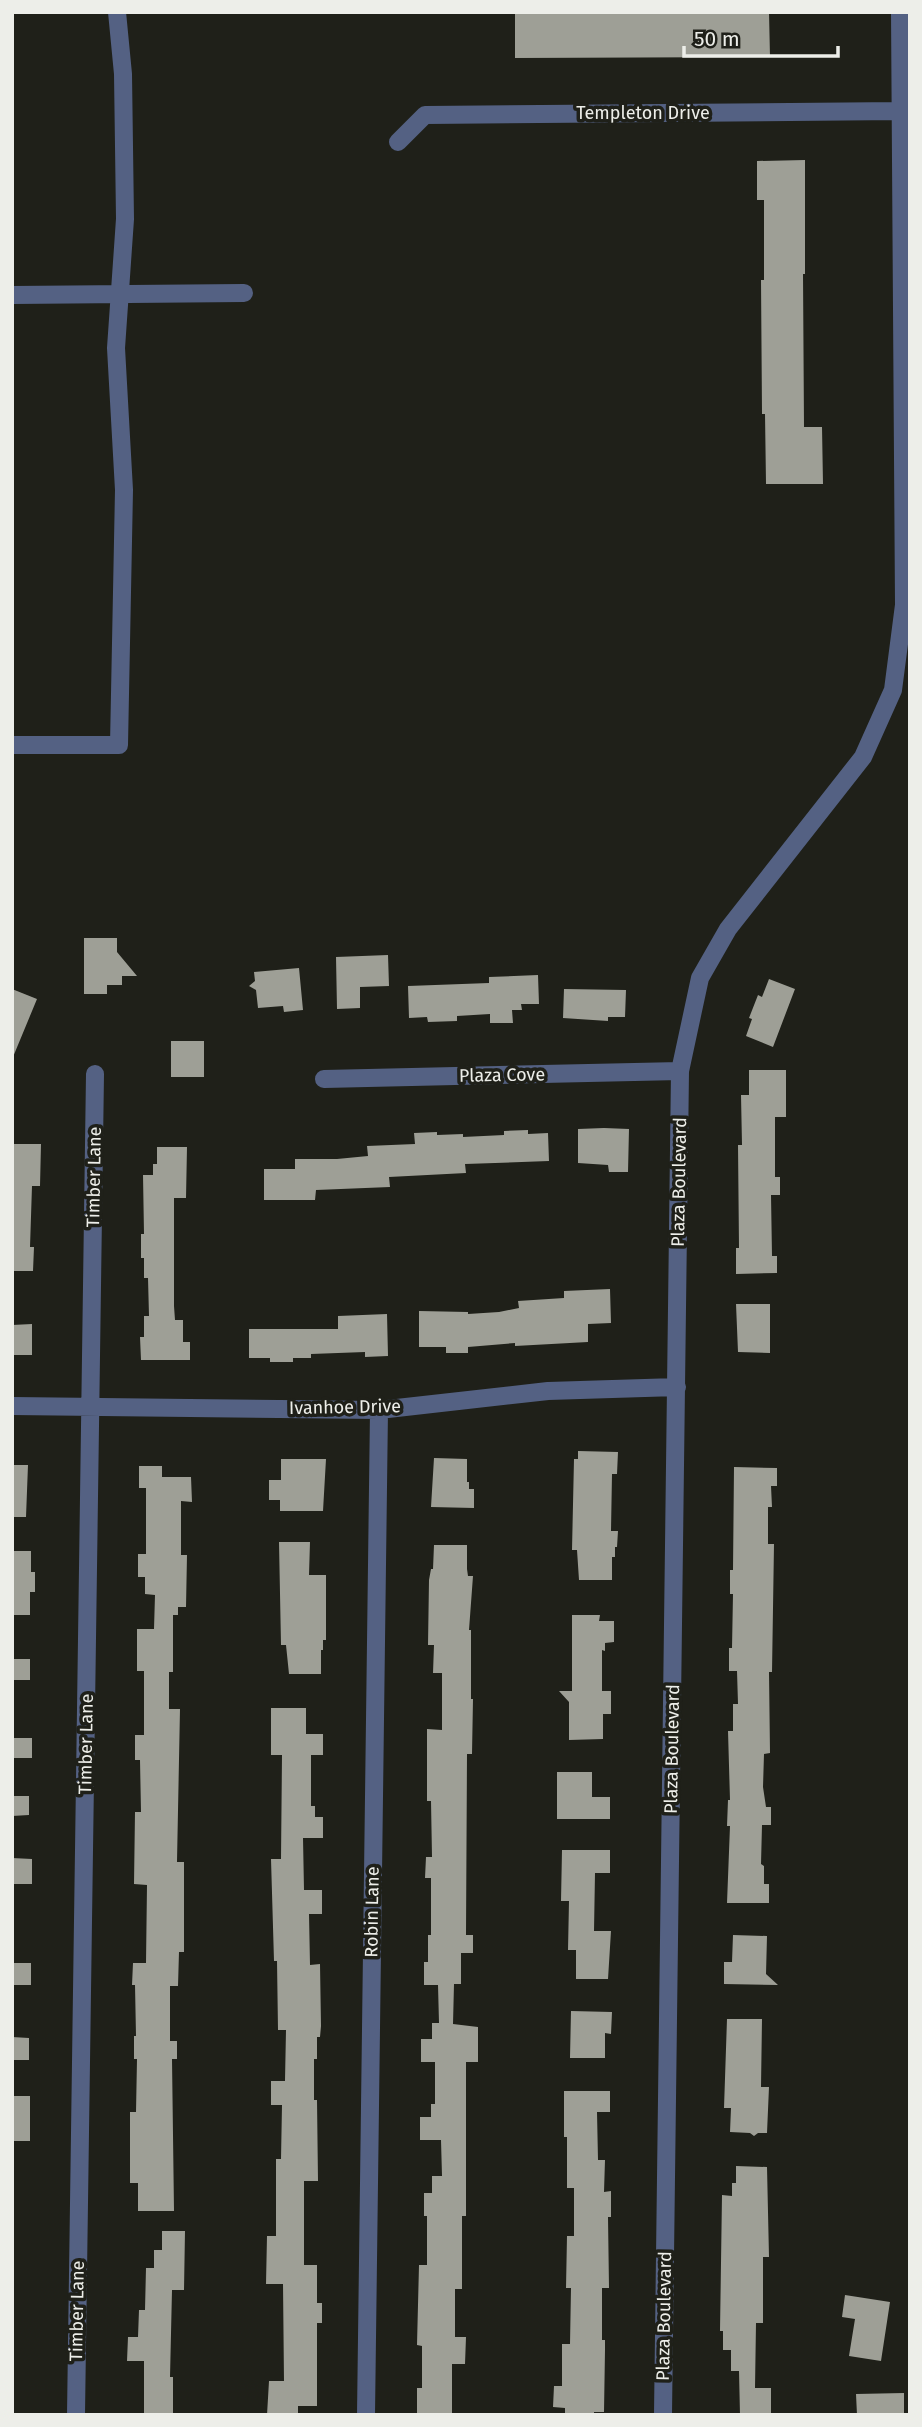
<svg xmlns="http://www.w3.org/2000/svg" width="922" height="2427" font-family="'Fira Sans',sans-serif">
	<style>
		.building { fill: #9e9f96 }
		.lines { fill: none; stroke-linecap: round; stroke-linejoin: round }
		.minor { stroke: #546183; stroke-width: 18 }
		.labels { text-anchor: middle; dominant-baseline: central; stroke-width: 7; stroke-linejoin: round; paint-order: stroke }
		.street-label { font-size: 18px; fill: #edeee9; stroke: #1f2019 }
	</style>
	<rect width="100%" height="100%" fill="#1f2019"/>
	<path class="building" d="M515,12H769L770,57L515,58Z
		M805,160V274H803L804,427H822L823,484H766L765,414H762L761,280H764V200H757V161Z
		M84,938H117V952L137,976H122V985H107V994H84Z
		M388,955L389,986L360,987V1008L337,1009L336,957Z
		M299,968L303,1010L284,1012L283,1006L258,1008L256,990L249,986L255,981L254,972Z
		M538,975L539,1004H521L522,1010H512L513,1023H490V1014L457,1016V1021L428,1022L427,1017L409,1018L408,986L489,983V977Z
		M769,979L795,989L773,1047L746,1036L752,1019L749,1018L758,995L762,997Z
		M12,989L37,999L13,1057H12Z
		M564,989L626,990L625,1017H608V1021L563,1018Z
		M171,1041H204V1077H171Z
		M749,1070H786V1117H775V1177H780V1195H771L772,1256H777V1273L736,1274V1248H739L738,1145H742L741,1095H749Z
		M604,1128L629,1129L628,1172H609L608,1165L578,1163V1129Z
		M528,1130V1134L548,1133L549,1161L465,1164L466,1173L389,1177L390,1187L316,1190L315,1200H264V1169H295V1159H337L368,1156L367,1146L415,1144L414,1133L437,1132V1135L463,1134V1137L504,1135V1131Z
		M12,1144H41L40,1186H32L30,1247H34L33,1271H12Z
		M157,1147H187L186,1198H174V1306L175,1320H183V1342H190V1360H141L140,1337H144V1316H149L148,1278H144V1258H141V1234H144L143,1175H153V1164H157Z
		M610,1289L611,1323L588,1324V1342L515,1346V1343L468,1347V1353H446V1347H419V1311L468,1312V1314L499,1312L519,1308L518,1301L564,1298V1291Z
		M736,1304H770V1353L738,1352Z
		M387,1314L388,1356L365,1357V1352L311,1354V1358H293V1362H270V1358H249V1329H338V1316Z
		M32,1324V1355H12V1325Z
		M578,1451L618,1452L617,1474H612L611,1531H618L617,1547H615V1557H612V1580H579L577,1550H572L574,1459H578Z
		M434,1458L467,1459V1482H469V1489H474V1508L431,1507Z
		M281,1459H326L323,1511H280V1500H269V1480H281Z
		M12,1465H28L26,1517H12Z
		M139,1466H162V1477H191L192,1502L181,1501V1555H187L186,1607H178V1615H173V1672H169V1709H180L177,1862H184V1952H179L178,1986H170V2041H177V2059H172L174,2211H138V2183H130V2112H136L137,2059H134V2036H136L135,1985H132L133,1963H146L147,1885L134,1884L135,1812H141L140,1760H135V1735H144V1671H137V1629H154L155,1595L145,1594V1577H138V1554H146V1488H139Z
		M734,1467L777,1468V1486H771L772,1507H768V1544H774L772,1672H769L770,1753L764,1754L763,1787L766,1807H771V1825H762L761,1864L764,1866V1884H769V1903H727L730,1826H727L728,1800H730L728,1731H733V1704H738L737,1671H729V1648H732L733,1594H730V1570H733Z
		M279,1542H310L309,1575H326V1640H323V1650H321V1674H289L286,1645H281Z
		M434,1545H467V1569L468,1576H473L469,1630H471V1699H473L472,1754H467L466,1935H473V1953H461V1984H454L453,2024L478,2027V2062H466V2216H462V2289H455V2337H466L465,2364H452V2415H417V2388H422V2346L417,2345L419,2265H427V2216H424V2193H432V2176H442L441,2140H420V2117H431V2104H435V2062H421V2039H432V2023H439L438,1985H424V1962H428V1935H431V1878H425L426,1857H432L431,1801H427V1729L442,1730V1673H433L434,1645H428L429,1580L431,1569H433Z
		M12,1551H31V1572H35V1592H30V1615H12Z
		M572,1615H600L599,1621H614V1642L605,1643V1651L602,1650V1691H611V1714H603V1739L569,1740V1702L559,1691H572Z
		M12,1659H30V1680H12Z
		M271,1708H306V1734H323V1755H311V1806H315V1817H323V1838H303L304,1890H322V1914H309L310,1965L320,1964L321,2026L320,2037H317V2059H314V2100H317L318,2181H304V2265H317V2303H322V2323H317V2406H298V2415H267L269,2381H284L283,2284H266L267,2236H276V2159H281L282,2105H271V2081H285L286,2030H278L277,1961H274L271,1859H281L282,1755H271Z
		M12,1738H32V1758H12Z
		M557,1772H592V1797H610V1819H557Z
		M12,1796H29V1815L12,1816Z
		M562,1850H610V1873H595L594,1931H611L608,1979H576V1950H568L569,1901H561Z
		M12,1858L32,1859V1884H12Z
		M733,1935L767,1936L766,1974L778,1985L724,1984V1962H732Z
		M12,1963H31V1985H12Z
		M571,2011L612,2012L611,2034L605,2033V2058H570Z
		M727,2019H762L761,2087H769L767,2133H758L754,2136L750,2133L730,2132L731,2108H724Z
		M12,2037L29,2038V2060H12Z
		M564,2091H610V2112H597L598,2160H605L604,2192L611,2191V2217H608L609,2288H602V2340H605V2350L604,2412H594V2415H565V2408L553,2407L554,2386H562V2344H570L571,2288H566L567,2236H574V2188H567V2137H564Z
		M12,2096H30V2141H12Z
		M736,2166L767,2167L769,2257H763V2323H756L755,2388H771V2415H740L739,2371H731V2350H723V2331H720L722,2195L732,2196V2183H736Z
		M162,2231H185L184,2290H172L170,2377H173V2415H144V2361H127L128,2337H138L139,2310H145L146,2268H154V2250H162Z
		M845,2295L890,2302L881,2361L849,2356L855,2319L842,2317Z
		M904,2393V2415H857L856,2394Z"/>
	<g class="lines">
		<path class="minor" d="M398,142L425,115L900,111
			M12,295L244,293
			M12,745H119L124,490L116,348L125,219L123,74L117,12
			M324,1079L680,1071
			M12,1406L379,1410L548,1391L677,1387
			M76,2415L95,1074
			M366,2415L379,1410
			M663,2415L680,1071L700,978L728,929L863,757L893,690L904,605L900,12"/>
	</g>
	<g class="labels">
		<g class="street-label">
			<text x="643" y="113">Templeton Drive</text>
			<text transform="translate(502 1075) rotate(-1)">Plaza Cove</text>
			<text transform="translate(94 1177) rotate(-89)">Timber Lane</text>
			<text transform="translate(679 1182) rotate(-89)">Plaza Boulevard</text>
			<text transform="translate(345 1407) rotate(-1)">Ivanhoe Drive</text>
			<text transform="translate(86 1744) rotate(-89)">Timber Lane</text>
			<text transform="translate(672 1749) rotate(-89)">Plaza Boulevard</text>
			<text transform="translate(372 1912) rotate(-89)">Robin Lane</text>
			<text transform="translate(77 2311) rotate(-89)">Timber Lane</text>
			<text transform="translate(664 2316) rotate(-89)">Plaza Boulevard</text>
		</g>
	</g>
	<rect width="922" height="2427" fill="none" stroke="#edeee9" stroke-width="28"/>
	<path d="M684 46v10h154v-10" fill="none" stroke="#edeee9" stroke-width="3.5"/>
	<text x="694" y="46" font-size="21" fill="#edeee9" stroke="#1f2019" stroke-width="5" paint-order="stroke">50 m</text>
</svg>
